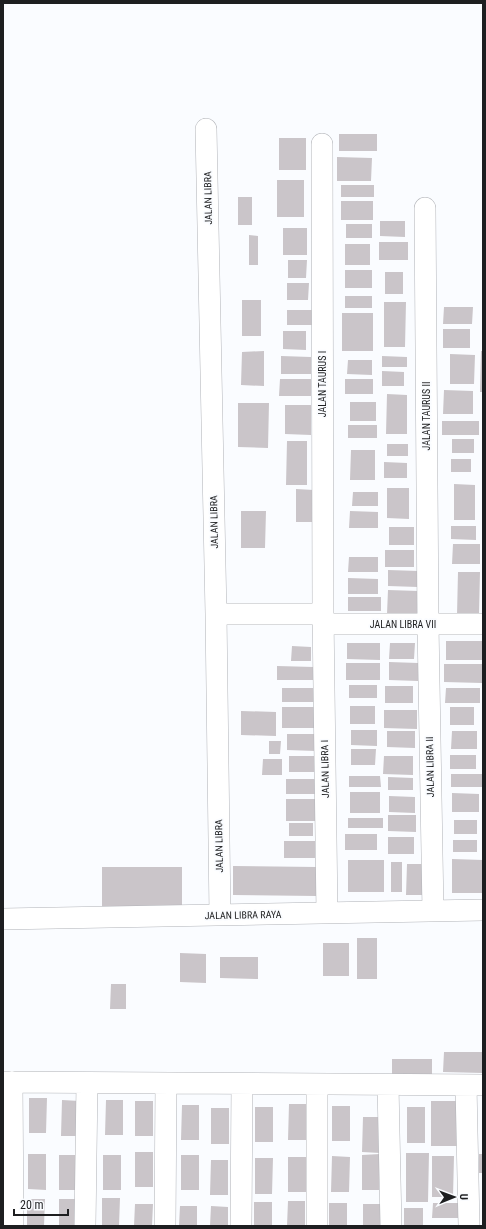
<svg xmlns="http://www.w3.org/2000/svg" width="486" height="1229" font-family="'Roboto Condensed',sans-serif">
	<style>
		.building { fill: #cac5c9 }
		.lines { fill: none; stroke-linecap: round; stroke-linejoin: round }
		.minor-casing { stroke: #b2b4b9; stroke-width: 22 }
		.minor { stroke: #fff; stroke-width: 21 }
		.labels { text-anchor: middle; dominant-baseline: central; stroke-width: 3.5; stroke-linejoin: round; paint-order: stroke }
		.street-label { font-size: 10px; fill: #1d1e20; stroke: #fafcff }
	</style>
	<rect width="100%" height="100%" fill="#fafcff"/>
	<path class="building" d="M339,134H377V151H339Z
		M279,138H306V170H279Z
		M337,157L372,158L371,181H337Z
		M277,180H304V217H277Z
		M341,185H374V197H341Z
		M238,197H252V225H238Z
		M341,201H373V220H341Z
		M380,221H405V237L380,236Z
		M346,224H372V238H346Z
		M283,228H307V255H283Z
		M249,235L258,236V265H249Z
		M379,242H408V260H379Z
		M345,244H370V265H345Z
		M288,260H307L306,278H288Z
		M345,270H372V288H345Z
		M385,272H403V294H385Z
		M287,283H309L308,300H287Z
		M345,296H372V308H345Z
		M242,300H261V336H242Z
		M384,302H406L405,347H384Z
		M444,307H473L472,324H443Z
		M287,310H312V325H287Z
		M342,313H373V351H342Z
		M443,329H470V348H443Z
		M283,331H306V350L283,349Z
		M264,351V386L241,385L242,352Z
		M481,351H483V392H480Z
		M450,354L475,355L474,384H450Z
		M281,356L311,357V374H281Z
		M382,356L407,357V367H382Z
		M348,360H372V375L347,374Z
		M382,371L404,372V386H382Z
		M280,379H311V396H279Z
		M345,379H373V394H345Z
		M444,390L473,391V414H443Z
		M387,394L407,395V434H386Z
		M350,402H376V421H350Z
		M238,403H269L268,448L238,447Z
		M285,405H311V435L285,434Z
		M442,421H479V435H442Z
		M348,425H377V438H348Z
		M452,439H474V453H452Z
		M287,441H307V485H286Z
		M387,444H408V456H387Z
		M351,450H375V480H350Z
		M451,459H471V472H451Z
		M384,462L407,463V478H384Z
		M454,484L475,485V520H454Z
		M387,488H409V519L387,518Z
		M296,489L314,490L313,522H296Z
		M353,492H378V506H352Z
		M241,511H266L265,548H241Z
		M350,511L378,512V528H349Z
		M451,526H476V540L451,539Z
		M389,527H414V545H389Z
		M453,544H480V564H452Z
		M385,550H414V567H385Z
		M349,557H378V572H348Z
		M388,570L419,571L418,587L388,586Z
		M458,572H480L479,615H457Z
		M348,578L378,579V594H348Z
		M388,590L419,591V614H387Z
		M348,597H381V611H348Z
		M446,641H483V660H446Z
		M347,643H380V660L347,659Z
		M390,643H415L414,659H389Z
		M292,646L311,647V661H291Z
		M389,662L418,663V681L389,680Z
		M346,663H380V680H346Z
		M444,664H482V683L444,682Z
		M277,666L314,667V680H277Z
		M349,685H377V698H349Z
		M385,686H413V703H385Z
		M282,688H316V702H282Z
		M446,688H480V703H445Z
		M350,706H375V724H350Z
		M282,707H314V728H282Z
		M450,707H474V725H450Z
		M384,710H417V729L384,728Z
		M241,711L276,712V736L241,735Z
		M351,730H377V746L351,745Z
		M387,731H415V748L387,747Z
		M452,731H477V749H451Z
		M287,734H316V751L287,750Z
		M269,741H281L280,754H269Z
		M351,749H376L375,765H351Z
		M450,755H476V769H450Z
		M289,756H320V772H289Z
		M384,756H413V775L383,774Z
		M263,759H282V775H262Z
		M451,774H482V787H451Z
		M349,776H380L381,787H349Z
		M388,777L413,778V790H388Z
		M286,779H318V794H286Z
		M350,792H380V813H350Z
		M452,793L479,794V812H452Z
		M389,796L415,797V813L389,812Z
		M286,799H319L318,821H286Z
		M388,815H416V832L388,831Z
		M348,818H383V828H348Z
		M454,820H477V834H454Z
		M289,823H313V836H289Z
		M345,834H377V850H345Z
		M388,837H414V854H388Z
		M453,840H477V852H453Z
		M284,841H315V858H284Z
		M452,859L483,860V893H452Z
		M348,860H384V892H348Z
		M391,862H402V892H391Z
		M407,864H422V895H406Z
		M233,866L317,867V896L233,895Z
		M102,867H182V908H102Z
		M357,938H377V979H357Z
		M323,943H349V976H323Z
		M180,953L206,954V983L180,982Z
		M220,957H258V979L220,978Z
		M111,984H126V1009H110Z
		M444,1052H482L483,1073L443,1072Z
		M392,1059H432V1078L392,1077Z
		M29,1098H47L46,1133H29Z
		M62,1100L80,1101L79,1136H61Z
		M106,1100H123V1135H105Z
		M135,1101H153V1136H135Z
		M431,1101H459V1146H431Z
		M289,1104H307L306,1140H288Z
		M182,1105H199V1140H181Z
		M332,1106H350V1141H332Z
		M255,1107H273V1142H255Z
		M407,1107H425V1143H407Z
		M211,1108H229V1144H211Z
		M363,1117H380V1153L362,1152Z
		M135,1152H153V1187H135Z
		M406,1153H429L428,1202H406Z
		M28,1154H46V1190L28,1189Z
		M380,1154L379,1190H362V1155Z
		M479,1154H483V1173H479Z
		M59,1155H77V1190H59Z
		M103,1155H121V1190H103Z
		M181,1155H199V1190H181Z
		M332,1156L350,1157L349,1192H331Z
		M432,1156H454L453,1197H432Z
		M288,1157H306V1192H288Z
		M255,1158H273L272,1194H255Z
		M211,1160H228V1195H210Z
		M102,1198H120L119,1226H102Z
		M27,1199H45L44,1226H27Z
		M59,1199H77V1226H59Z
		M288,1201H305V1226H287Z
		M254,1202H272V1226H254Z
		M329,1203H347V1226H329Z
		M433,1203H459L458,1218H432Z
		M135,1204H153L152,1226H134Z
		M363,1204H381L380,1226H363Z
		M180,1206H197V1226H179Z
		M211,1206L228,1207V1226H210Z
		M404,1208H423V1226H404Z"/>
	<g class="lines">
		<defs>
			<path id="minor" d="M206,129L216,614L220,915
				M322,144L323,614L327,913
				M425,208L428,624L433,911
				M216,614H323
				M323,624H483
				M3,919L483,910
				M3,1082L483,1085
				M12,1082L13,1226
				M317,1084V1226
				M388,1085L391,1226
				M466,1085L469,1226
				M85,1226L87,1083
				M165,1226L166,1083
				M241,1226L242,1084"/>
		</defs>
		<use href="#minor" class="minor-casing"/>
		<use href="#minor" class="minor"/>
	</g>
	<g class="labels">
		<g class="street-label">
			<text transform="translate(208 198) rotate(-91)">JALAN LIBRA</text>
			<text transform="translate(322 384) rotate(-90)">JALAN TAURUS I</text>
			<text transform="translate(426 416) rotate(-90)">JALAN TAURUS II</text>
			<text transform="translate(214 522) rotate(-91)">JALAN LIBRA</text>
			<text x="403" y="624">JALAN LIBRA VII</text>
			<text transform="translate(430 767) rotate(-91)">JALAN LIBRA II</text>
			<text transform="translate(325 769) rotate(-91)">JALAN LIBRA I</text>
			<text transform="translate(219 846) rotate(-91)">JALAN LIBRA</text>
			<text transform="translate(243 915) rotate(-1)">JALAN LIBRA RAYA</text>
		</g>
	</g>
	<rect width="486" height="1229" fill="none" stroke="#1d1e20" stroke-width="8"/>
	<g transform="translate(454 1197) rotate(89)" stroke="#fafcff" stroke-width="3" paint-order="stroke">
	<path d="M0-3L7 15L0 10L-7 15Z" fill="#1d1e20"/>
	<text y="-6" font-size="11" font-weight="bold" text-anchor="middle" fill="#1d1e20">U</text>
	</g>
	<path d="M14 1209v6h54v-6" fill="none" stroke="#1d1e20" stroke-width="2"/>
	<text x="20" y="1209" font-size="12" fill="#1d1e20" stroke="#fafcff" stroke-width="3" paint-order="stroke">20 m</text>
</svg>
